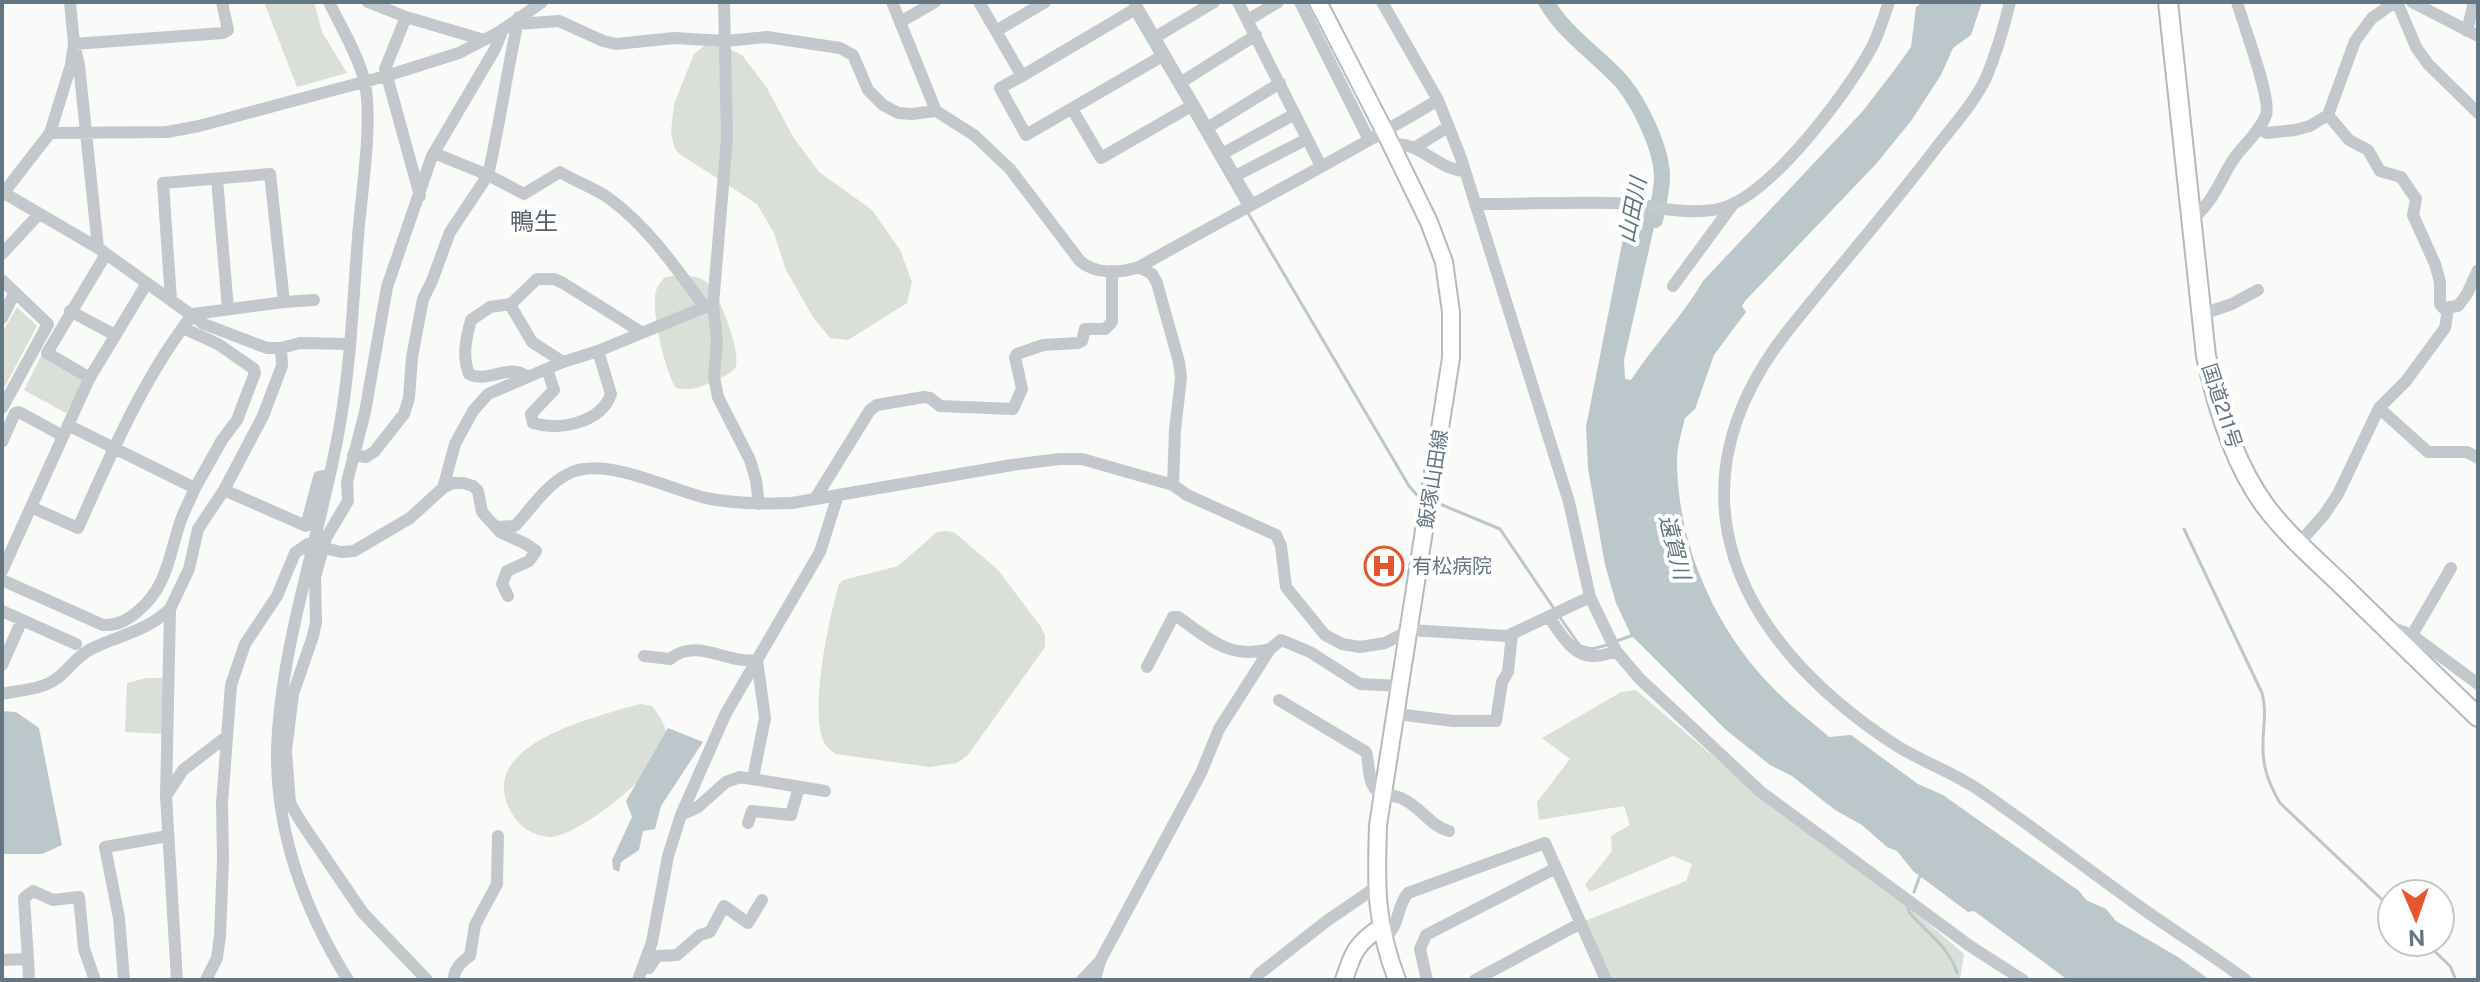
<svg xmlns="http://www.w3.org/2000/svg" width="2480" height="982" font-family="'Public Sans','Noto Sans JP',sans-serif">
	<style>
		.green { fill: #dadfd7 }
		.water { fill: #bbc7cb }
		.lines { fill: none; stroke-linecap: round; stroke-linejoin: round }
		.stream { stroke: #bbc7cb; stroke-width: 3 }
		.river { stroke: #bbc7cb; stroke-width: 16 }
		.major-casing { stroke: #b5babe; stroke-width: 20 }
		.highway-casing { stroke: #b4b9bd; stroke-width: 22 }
		.minor { stroke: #c3c8cc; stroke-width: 12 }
		.major { stroke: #fff; stroke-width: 16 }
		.highway { stroke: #fff; stroke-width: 18 }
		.labels { text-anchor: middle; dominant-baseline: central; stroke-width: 8; stroke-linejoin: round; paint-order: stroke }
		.street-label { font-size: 20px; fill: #657683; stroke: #fff }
		.poi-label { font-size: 20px; fill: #657683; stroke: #fff; text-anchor: start }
		.water-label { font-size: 22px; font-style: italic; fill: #60757c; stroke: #fff }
		.quarter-label { font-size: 24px; fill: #57646e; stroke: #fff }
	</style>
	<rect width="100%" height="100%" fill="#fafaf8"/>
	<path class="green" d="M264,2H314L322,32L347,73L297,87Z
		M704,46H723L742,55L767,88L793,137L819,172L872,210L900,250L912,282L907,303L848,340L830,338L813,317L786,270L774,233L757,204L678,153L674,146L671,132L674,104L694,54Z
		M681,275C689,276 698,276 705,281C718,289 743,355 735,368C730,375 720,378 713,381C700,388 690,391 676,388C665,371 649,307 657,288C657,287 664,278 665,277Z
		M17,307L37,326L4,388L2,387V333Z
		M42,354L84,380L66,413L24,390Z
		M947,531L955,533L998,570L1041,627L1045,636V647L968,755L957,763L930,767L835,754C830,749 825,746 823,740C810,707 829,618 839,584L843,580L898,566L937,532Z
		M146,678H165L164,734L125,732L127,683Z
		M1636,690L1771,806L1914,911L1964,954L1960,980H1612L1585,921L1686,881L1692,864L1673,856L1590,892L1585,885L1612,851L1611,836L1630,825L1624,806L1539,820L1537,802L1570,759L1542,738L1621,692Z
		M640,704L652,706C659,715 667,727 667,738C668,766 577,838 550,837C533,836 519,827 511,812C473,744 596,717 640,704Z"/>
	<path class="water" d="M1923,2H1982L1971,35L1953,48L1941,75L1911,121L1876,164L1745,301L1742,306L1746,312L1714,355L1695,409L1685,418C1682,431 1677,446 1677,460C1677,544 1715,629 1773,688C1790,706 1811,721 1829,737L1851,735L1918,784L1943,795L2079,891L2086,900L2106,909L2116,921L2178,957L2210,980H2068L1974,911L1968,912L1913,871L1897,851L1887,847L1862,825L1835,810L1792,776L1770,765L1726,730L1631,635L1616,603L1605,565L1588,468L1586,427L1631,198L1660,201L1624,360L1625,379L1631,380C1653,346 1682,317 1703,281L1862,112L1893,72L1911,47L1916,7Z
		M2,711L16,712L39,728L62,845L42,854H2Z
		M668,728L703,742L661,806L655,829L643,831L639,850L621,862L619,872L613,869L612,860L632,817L626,801Z"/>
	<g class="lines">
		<path class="stream" d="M1134,16L1156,54
			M1160,60L1187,106
			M1190,112L1244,206
			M1248,213L1409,486L1417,495L1424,498
			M1435,502L1500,529L1555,610
			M2184,529L2262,693C2267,711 2263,726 2263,743C2262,767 2269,784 2280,803L2392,909
			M1559,616L1580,646L1592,649L1607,645
			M1614,642L1633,635
			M1914,892L1921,873
			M1908,908L1909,912C1925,931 1951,949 1957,973
			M2425,942L2450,966L2456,980"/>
		<path class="river" d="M1546,2C1566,36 1597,54 1622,82C1640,104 1662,149 1662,177C1662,191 1658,206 1655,220"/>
		<defs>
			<path id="major" d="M1318,2L1385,132L1429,222L1444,262L1451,312V358L1378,825C1376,886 1375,922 1397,980
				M1344,980C1353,952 1356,944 1381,927"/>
			<path id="highway" d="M2168,2L2206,356C2217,408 2234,464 2266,507C2288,536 2317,561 2343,586C2388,630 2433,674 2478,717"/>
		</defs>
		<use href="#major" class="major-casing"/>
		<use href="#highway" class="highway-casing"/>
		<path class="minor" d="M329,2C341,27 357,53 364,79C374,119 361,194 358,237C353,299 351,362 340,424C322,531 280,643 277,751C276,834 305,911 348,980
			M368,2L406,17L484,40
			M724,2L727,138L713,305L717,340L714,377L718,397L750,460L756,480L759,504
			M892,2L936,111L974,135L1010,169L1080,261C1096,275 1121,273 1139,267C1238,211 1340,159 1438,100
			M979,2L1022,76L1000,88L1026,135L1164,55
			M1134,2L1251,204
			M1238,2L1321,166
			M1300,2L1369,140
			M1382,2L1438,100L1461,158L1569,502L1590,597L1616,651L1640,679L1761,792L1970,946L2023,980
			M2010,2C2004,27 1996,54 1986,78C1974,103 1953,126 1936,148C1889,210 1838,268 1790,328C1660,491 1737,641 1894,744C1920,761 1950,771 1976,788C2033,827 2087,869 2143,909C2177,933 2212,955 2246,980
			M2397,2L2416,47L2428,64L2478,113
			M2412,2L2478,36
			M406,17L385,69L420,196
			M519,17C507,70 500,123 488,175L524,194L560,172C576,182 595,188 610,199C648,227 676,268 704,306
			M1248,20L1278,2
			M900,22L935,2
			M517,24L559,21L603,41L616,44L674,38L726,41L767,37L840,48L853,55L868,90L883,105L898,113L912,114L936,111
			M996,31L1045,2
			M2467,31L2474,2
			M1154,38L1214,2
			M1022,76L1137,8
			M1180,83L1256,35
			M1072,109L1101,158L1193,105
			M2328,115L2349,140L2368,150L2380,171L2401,177L2416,199L2413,215L2435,264L2440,282V304L2443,308L2458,306L2467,294L2478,270
			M1207,128L1280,83
			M2258,128L2267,133L2295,130L2310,126L2328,115L2355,41L2372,18L2395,2
			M50,133L167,132L199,126L386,76L459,53L501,31L542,2
			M1391,145C1418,139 1439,171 1465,171
			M1414,148L1448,127
			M1222,154L1295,114
			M1235,176L1307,139
			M217,179L228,309
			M4,193L98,248L204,324L267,348H281L300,343L350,344
			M2,195L50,133L71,65L74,44L70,2
			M1475,204C1522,204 1569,202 1615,203C1649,205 1686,216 1719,209C1770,197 1847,93 1872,47C1879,33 1884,17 1889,2
			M2190,220C2212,205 2219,182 2233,160C2243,145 2260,132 2266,115C2272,99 2243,24 2237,2
			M98,248L79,65L74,44L223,33L228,30L222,2
			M2,254L39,214
			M1139,267L1152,274L1157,283L1179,362L1181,378L1175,430L1173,485
			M2,280L48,324L2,408
			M1673,286L1734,203
			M284,302L314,300
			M511,304L490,307L471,320C466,338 462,356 469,374C488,384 510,362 527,377
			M70,311L115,335
			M2200,315L2232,304L2258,290
			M2,318L15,292
			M563,362L532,342L512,308L511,304L537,279H554L563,283L641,332
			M547,369L554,390L531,414L533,423C559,431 601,423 611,394L598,351
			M90,378L47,353L106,254
			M2379,408L2428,452H2467L2478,458
			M68,425L195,488L222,440L237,420L255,373L254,369L218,344L183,328
			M2,442L15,413L19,412L63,436
			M353,455L366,457L374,452L404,414L409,398L412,357L423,299L432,281L450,232L488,175L434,153
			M443,488L455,444L473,411L488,394L563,362L598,351L710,305
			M224,490L306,526L319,477L329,475
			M815,499L870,410L877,405L924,397L930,398L940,406L1013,409L1022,389L1015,357L1017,354L1043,345L1078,343L1082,341L1085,329H1105L1112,322V271
			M31,507L78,528C111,454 143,378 193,314L284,302L270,174L163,183L171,300
			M496,527L515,526C531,509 546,485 568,474C604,455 668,489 706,498C735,504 763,504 792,503L1012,465L1059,459H1082L1173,485L1187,495L1276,535L1281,546L1286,587L1325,635L1342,644L1360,647L1385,643L1410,630L1507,636L1590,597
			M2299,543L2324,515L2338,494L2379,408L2406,381L2445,328L2448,309
			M2,571L89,379L147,283
			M2,580L103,625C117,626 127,620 137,612C169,586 169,552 182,517C186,507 191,498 195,488
			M2,611L76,644
			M1549,617C1569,646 1579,666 1616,651
			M2388,626L2412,635L2478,684
			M2412,635L2451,568
			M644,656L670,659C697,637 726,664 757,660L765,718L753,778
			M2,665L22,620
			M1147,667L1173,617H1178C1209,639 1230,660 1270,649
			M2,694C19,690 41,690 56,679C69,670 77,655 93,648C122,634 145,632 170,609
			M1279,700L1366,752C1370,764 1367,781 1376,790C1383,796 1393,795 1401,798C1420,806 1430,826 1449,831
			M1397,714L1453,721H1496L1502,682L1508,672L1512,634
			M168,793L183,770L226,737
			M681,815L698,807L726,782L740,777L825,791
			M748,823L752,811L791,815L799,787
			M1382,939C1401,928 1395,908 1408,893L1545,843L1606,980
			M28,959L24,898L33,891L53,900L79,897L84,949L95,980
			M2,960L28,959L29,980
			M649,968L657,956L677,955L700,935L710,932L724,906L748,923L762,900
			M124,980L119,918L105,847L168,836
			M177,980L166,796L170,609L189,569L198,529L224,490L263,416L282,366L281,348
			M206,980L217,958L220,936L223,859L222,803L231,685L245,644L277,596L295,553L308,544L341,552L354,551L410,518L443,488L453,483H463L473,486L478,491L482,512L500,532L526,544L536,551L529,561L507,571L502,584L508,596
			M427,980L363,913L301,822L290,803L286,751L293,694L313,636L316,622L315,577L326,538L348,501L347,482L365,412L387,287L432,156L495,49L503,29
			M454,980C453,970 462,961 470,956L475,925L497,884L498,836
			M638,980L652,942L668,856L681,815L726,713L820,552L838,495
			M1082,980L1098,963
			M1095,980L1100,961L1201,773L1219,729L1270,649L1281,640L1310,652L1360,684L1401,686
			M1255,980L1259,974L1328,920L1375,888
			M1427,980L1420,949L1426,935L1556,868
			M1475,980L1581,923"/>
		<use href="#major" class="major"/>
		<use href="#highway" class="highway"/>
	</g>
	<defs>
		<symbol id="hospital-ring" viewBox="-11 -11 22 22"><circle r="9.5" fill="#fff" stroke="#e4572e" stroke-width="1.5"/><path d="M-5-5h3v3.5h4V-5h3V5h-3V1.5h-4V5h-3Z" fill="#e4572e"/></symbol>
	</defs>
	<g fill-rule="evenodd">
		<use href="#hospital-ring" x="1362" y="544" width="44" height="44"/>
	</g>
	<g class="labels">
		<g class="street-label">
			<text transform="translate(2222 406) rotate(72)">国道211号</text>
			<text transform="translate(1433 479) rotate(-81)">飯塚山田線</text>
		</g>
		<g class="poi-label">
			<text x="1412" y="566">有松病院</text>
		</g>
		<g class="water-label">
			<text transform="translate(1632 210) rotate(-79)">山田川</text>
			<text transform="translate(1675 547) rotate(76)">遠賀川</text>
		</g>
		<g class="quarter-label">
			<text x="534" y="221">鴨生</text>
		</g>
	</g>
	<rect width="2480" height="982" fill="none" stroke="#657683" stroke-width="8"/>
	<g transform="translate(2416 918) rotate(178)"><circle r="38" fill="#ffffff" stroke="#c1c8cd" stroke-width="2"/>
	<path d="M0-6L14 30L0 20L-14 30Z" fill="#e4572e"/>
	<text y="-12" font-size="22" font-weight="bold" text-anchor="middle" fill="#657683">N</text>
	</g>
</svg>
